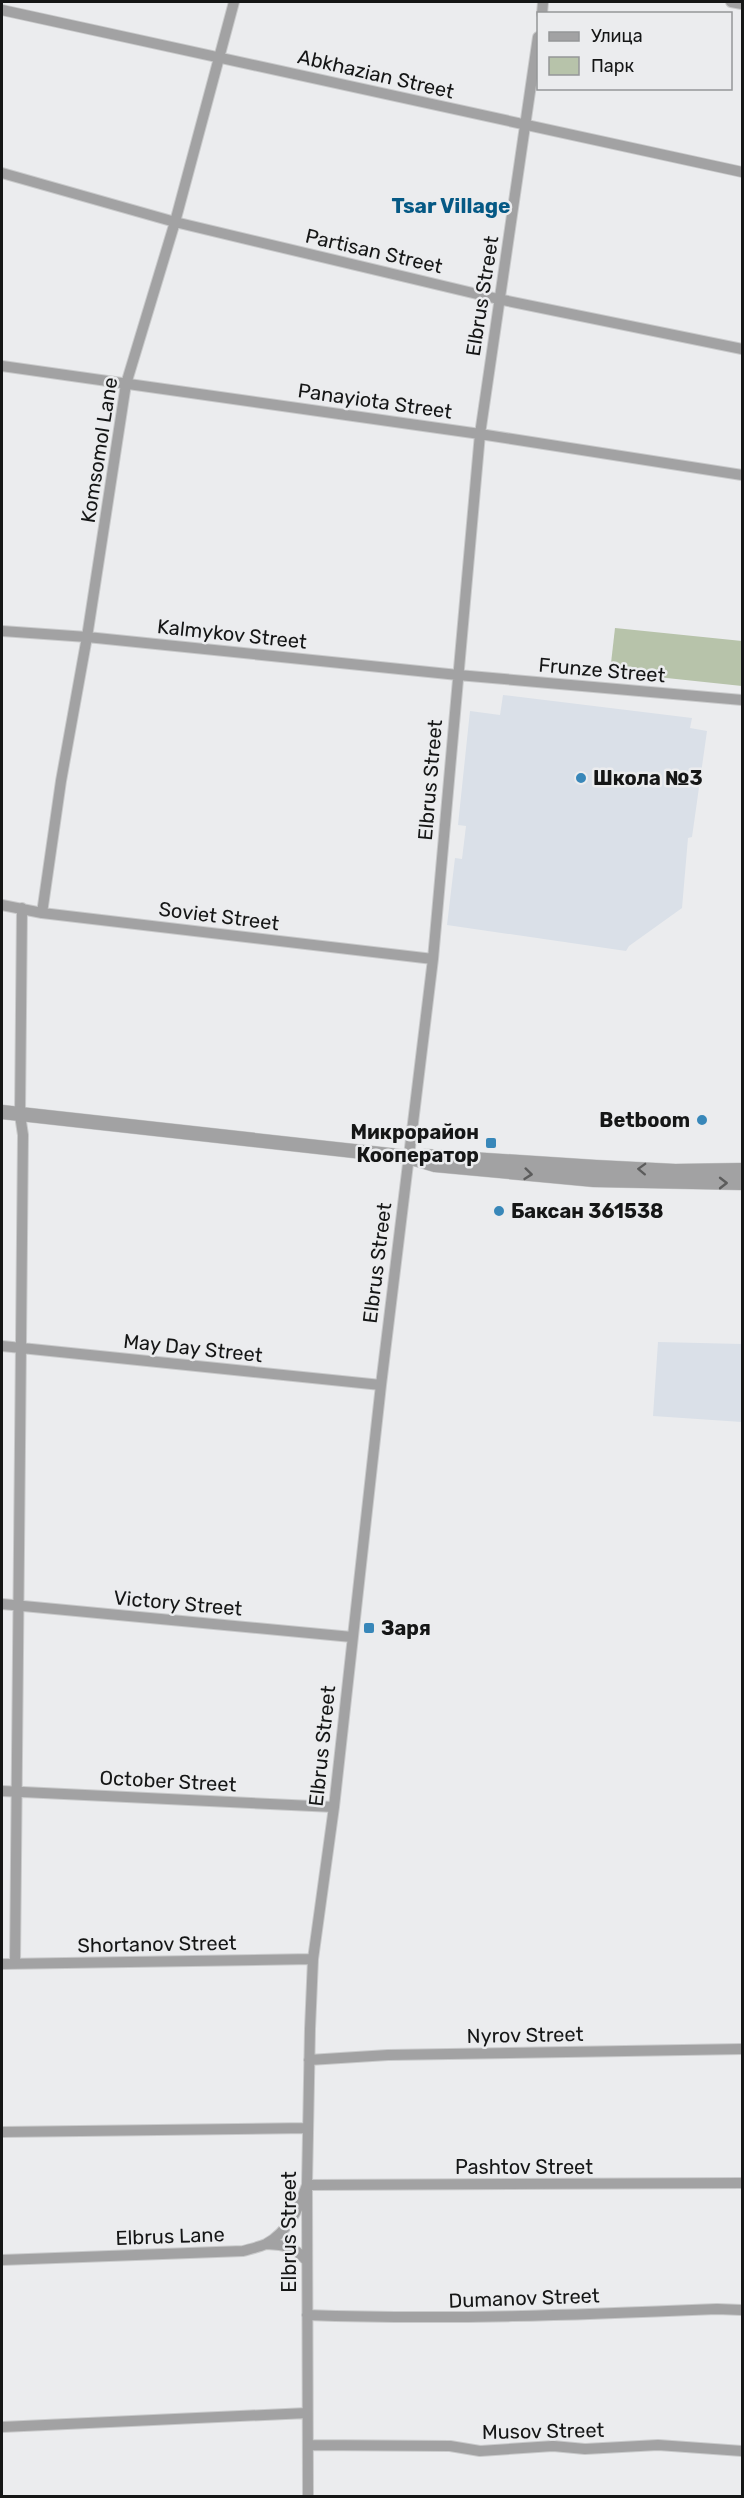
<svg xmlns="http://www.w3.org/2000/svg" width="744" height="2498" font-family="Rubik,sans-serif">
	<style>
		.built { fill: #dae0e8 }
		.green { fill: #b7c3aa }
		.lines { fill: none; stroke-linecap: round; stroke-linejoin: round }
		.minor-casing { stroke: #c9cacb; stroke-width: 12 }
		.tertiary-casing { stroke: #c9cacb; stroke-width: 15 }
		.minor { stroke: #a2a2a3; stroke-width: 10 }
		.tertiary { stroke: #a2a2a3; stroke-width: 14 }
		.oneway { stroke: #5c5c5c }
		.poi-dot { fill: #3887b9; stroke: #ebecee; stroke-width: 2 }
		.labels { text-anchor: middle; dominant-baseline: central; stroke-width: 5; stroke-linejoin: round; paint-order: stroke }
		.street-label { font-size: 20px; fill: #151616; stroke: #ebecee }
		.poi-label { font-size: 20px; font-weight: bold; fill: #151616; stroke: #ebecee; text-anchor: start }
		.neighbourhood-label { font-size: 21px; font-weight: bold; fill: #055985; stroke: #ebecee }
	</style>
	<rect width="100%" height="100%" fill="#ebecee"/>
	<path class="built" d="M503,695L692,718L690,728L707,731L692,837L688,838L682,908L629,946L626,951L447,925L455,858L462,859L466,826L458,825L470,711L500,715Z
		M658,1342L742,1344V1422L653,1416Z"/>
	<path class="green" d="M615,628L742,641V686L610,672Z"/>
	<g class="lines">
		<defs>
			<path id="minor" d="M731,2L742,4
				M2,10L742,172
				M542,14L543,2
				M2,173L175,222L498,299L742,349
				M2,366L480,434L742,475
				M2,631L87,637L458,675L742,700
				M2,905L42,913L433,959
				M42,913L61,781L87,637L126,384L175,222L234,2
				M2,1346L381,1385
				M2,1604L352,1637
				M2,1791L334,1807
				M2,1964L313,1959
				M15,1964L23,1135L20,1115L22,908
				M309,2060L388,2055L742,2049
				M2,2132L308,2128
				M266,2244C286,2245 293,2246 307,2261
				M2,2260L243,2251C250,2249 259,2247 266,2244C288,2232 299,2208 307,2185L742,2183
				M307,2315C445,2320 579,2315 717,2309L742,2310
				M2,2427L307,2413
				M308,2445L450,2446L480,2451L553,2446L585,2449L658,2445L742,2451
				M308,2496L307,2185L310,2029L313,1959L334,1807L381,1385L433,959L480,434L538,37"/>
			<path id="tertiary" d="M2,1112L408,1157L435,1165L594,1180L742,1183
				M425,1156L596,1167L675,1171L742,1170"/>
		</defs>
		<use href="#minor" class="minor-casing"/>
		<use href="#tertiary" class="tertiary-casing"/>
		<use href="#minor" class="minor"/>
		<use href="#tertiary" class="tertiary"/>
	</g>
	<defs><path id="oneway-chevron" d="M-2-3.5L2.5 0L-2 3.5" fill="none" stroke-width="1.6" stroke-linecap="round" stroke-linejoin="round" transform="scale(1.5)"/></defs>
	<g class="oneway">
		<use href="#oneway-chevron" transform="translate(642 1169) rotate(-178)"/>
		<use href="#oneway-chevron" transform="translate(528 1174) rotate(6)"/>
		<use href="#oneway-chevron" transform="translate(723 1183)"/>
	</g>
	<g class="poi-dot">
		<circle cx="581" cy="778" r="6"/>
		<circle cx="702" cy="1120" r="6"/>
		<rect x="485" y="1137" width="12" height="12" rx="3"/>
		<circle cx="499" cy="1211" r="6"/>
		<rect x="363" y="1622" width="12" height="12" rx="3"/>
	</g>
	<g class="labels">
		<g class="street-label">
			<text transform="translate(376 74) rotate(13)">Abkhazian Street</text>
			<text transform="translate(374 251) rotate(13)">Partisan Street</text>
			<text transform="translate(482 296) rotate(-81)">Elbrus Street</text>
			<text transform="translate(375 401) rotate(8)">Panayiota Street</text>
			<text transform="translate(99 450) rotate(-81)">Komsomol Lane</text>
			<text transform="translate(232 634) rotate(6)">Kalmykov Street</text>
			<text transform="translate(602 670) rotate(5)">Frunze Street</text>
			<text transform="translate(430 780) rotate(-85)">Elbrus Street</text>
			<text transform="translate(219 916) rotate(7)">Soviet Street</text>
			<text transform="translate(377 1263) rotate(-83)">Elbrus Street</text>
			<text transform="translate(193 1348) rotate(6)">May Day Street</text>
			<text transform="translate(178 1603) rotate(5)">Victory Street</text>
			<text transform="translate(322 1746) rotate(-84)">Elbrus Street</text>
			<text transform="translate(168 1781) rotate(3)">October Street</text>
			<text transform="translate(157 1944) rotate(-1)">Shortanov Street</text>
			<text transform="translate(525 2035) rotate(-1)">Nyrov Street</text>
			<text x="524" y="2167">Pashtov Street</text>
			<text transform="translate(289 2232) rotate(-90)">Elbrus Street</text>
			<text transform="translate(170 2236) rotate(-2)">Elbrus Lane</text>
			<text transform="translate(524 2298) rotate(-2)">Dumanov Street</text>
			<text transform="translate(543 2431) rotate(-1)">Musov Street</text>
		</g>
		<g class="poi-label">
			<text x="593" y="778">Школа №3</text>
			<text x="690" y="1120" text-anchor="end">Betboom</text>
			<text x="479" y="1132" text-anchor="end">Микрорайон<tspan x="479" dy="23">Кооператор</tspan></text>
			<text x="511" y="1211">Баксан 361538</text>
			<text x="381" y="1628">Заря</text>
		</g>
		<g class="neighbourhood-label">
			<text x="451" y="205">Tsar Village</text>
		</g>
	</g>
	<rect width="744" height="2498" fill="none" stroke="#151616" stroke-width="6"/>
	<rect x="537" y="12" width="195" height="78" fill="#ebecee" stroke="#959698" stroke-width="1.5"/>
	<rect x="549" y="32" width="30" height="9" fill="#a2a2a3" stroke="#959698" stroke-width="1.5"/>
	<text x="591" y="42" font-size="18" fill="#151616">Улица</text>
	<rect x="549" y="57" width="30" height="18" fill="#b7c3aa" stroke="#959698" stroke-width="1.5"/>
	<text x="591" y="72" font-size="18" fill="#151616">Парк</text>
</svg>
